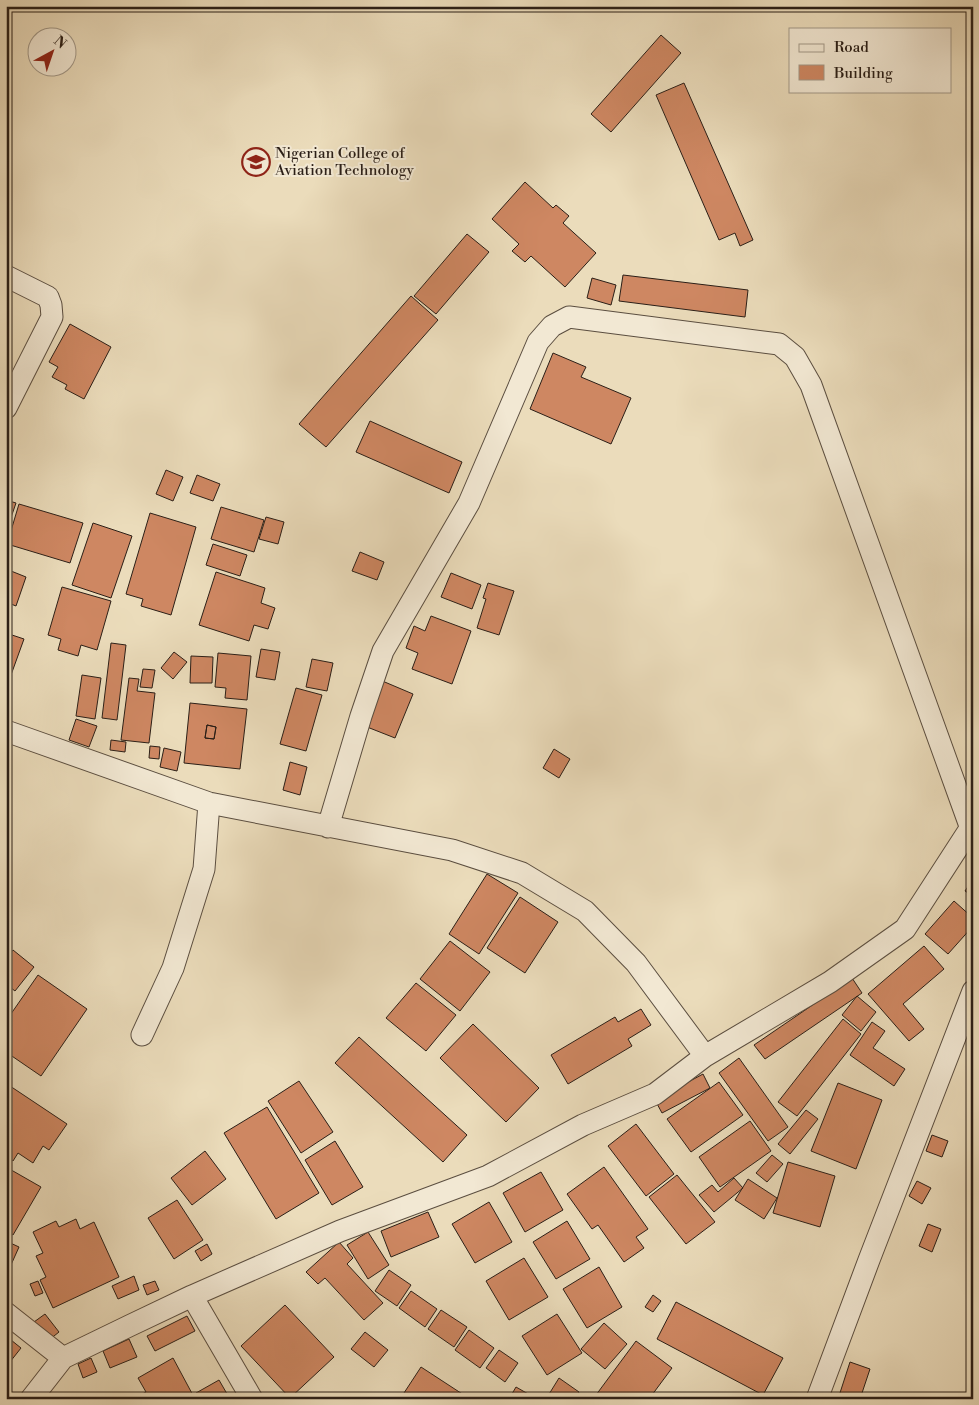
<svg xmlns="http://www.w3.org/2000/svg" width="979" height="1405" font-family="'Libre Bodoni',serif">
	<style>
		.building { fill: #ce8762; stroke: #2b1f17; fill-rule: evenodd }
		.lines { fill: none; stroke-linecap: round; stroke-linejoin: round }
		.minor-casing { stroke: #5b4e40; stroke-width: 23 }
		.minor { stroke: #f2e8d3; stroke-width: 21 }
		.labels { text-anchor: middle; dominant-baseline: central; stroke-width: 4; stroke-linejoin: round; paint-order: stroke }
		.poi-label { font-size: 15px; fill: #2b1f17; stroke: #f2e8d3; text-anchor: start }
	</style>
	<rect width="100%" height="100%" fill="#ebdcbb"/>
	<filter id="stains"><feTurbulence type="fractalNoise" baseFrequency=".004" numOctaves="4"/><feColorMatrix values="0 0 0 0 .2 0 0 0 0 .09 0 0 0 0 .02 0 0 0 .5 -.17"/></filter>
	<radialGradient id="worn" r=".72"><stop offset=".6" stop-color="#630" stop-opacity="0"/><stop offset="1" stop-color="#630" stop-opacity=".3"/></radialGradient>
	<path class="building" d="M661,35L681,53L611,132L591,114Z
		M684,83L753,240L740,246L735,233L719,240L656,95Z
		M525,182L553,208L556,205L569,216L563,223L596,253L565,287L531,256L525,262L512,251L519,244L492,219Z
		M467,234L489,252L436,314L414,296Z
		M623,275L748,290L745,317L619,301Z
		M592,278L616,285L611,305L587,298Z
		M411,296L438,320L326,447L299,424Z
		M70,324L111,347L84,399L65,389L67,385L52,377L58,367L49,362Z
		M553,353L586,367L581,377L631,398L611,444L530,409Z
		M370,421L462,462L449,493L356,452Z
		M166,470L183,477L173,501L156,494Z
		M197,475L220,484L213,501L190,493Z
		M6,500L16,503L6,532Z
		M19,504L83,523L70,563L7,544Z
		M221,507L264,520L254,552L211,539Z
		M150,513L196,527L171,615L141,606L143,599L126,594Z
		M266,517L284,522L278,544L259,539Z
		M93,523L132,536L111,598L72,585Z
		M213,544L247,555L240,576L206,565Z
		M360,552L384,562L377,580L352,571Z
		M6,569L26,577L16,606L6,602Z
		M216,572L265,588L261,603L275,608L268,629L254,625L249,641L199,625Z
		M451,573L481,585L472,609L441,597Z
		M488,583L514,591L499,635L477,628L486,599L483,598Z
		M62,587L111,601L97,650L81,645L78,656L58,650L61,639L48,635Z
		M431,616L471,631L452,684L412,669L418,653L406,648L414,626L425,631Z
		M6,633L24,639L7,686H6Z
		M111,643L126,645L117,720L102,718Z
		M261,649L280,652L275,680L256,677Z
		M174,652L187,662L173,679L161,668Z
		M218,653L251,656L247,700L225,698L226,688L215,687Z
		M191,656L213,657L212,683H190Z
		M312,659L333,663L327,691L306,687Z
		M143,669L155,670L152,688L140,687Z
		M82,675L101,678L95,719L76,716Z
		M129,678L139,679L137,691L155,693L149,743L121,740Z
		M380,680L413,694L395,738L362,725Z
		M296,688L322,695L306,751L280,744Z
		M190,703L247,709L240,769L184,763ZM207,725L216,727L214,739L205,738Z
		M76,719L97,726L89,747L69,740Z
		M207,725L216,727L214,739L205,738Z
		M111,740L126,742L125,752L110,750Z
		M150,746L160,747L159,759L149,758Z
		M164,748L181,752L177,771L160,767Z
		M554,749L570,759L559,778L543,768Z
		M290,762L307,767L300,795L283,790Z
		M487,874L518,893L479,954L449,934Z
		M973,879V896L965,891Z
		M520,897L558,922L525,973L487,948Z
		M954,901L973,918V926L948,954L925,934Z
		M450,941L490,972L460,1011L420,979Z
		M924,946L944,969L903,1004L924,1029L909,1041L868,994Z
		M13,950L34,967L15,991L6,984V959Z
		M38,975L87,1009L41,1076L6,1052V1021Z
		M852,978L862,993L765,1059L754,1045Z
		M416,983L456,1015L426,1051L386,1018Z
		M857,996L876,1012L861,1031L842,1015Z
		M641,1009L651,1025L628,1039L632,1046L568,1084L551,1055L615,1017L618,1022Z
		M843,1019L861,1034L797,1116L778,1102Z
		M872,1022L885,1031L873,1048L905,1069L894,1086L850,1055Z
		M473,1024L539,1088L506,1122L440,1058Z
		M359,1037L467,1135L443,1162L335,1063Z
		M739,1058L788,1127L768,1141L719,1073Z
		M703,1074L710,1088L662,1113L655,1100Z
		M299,1081L333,1132L301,1153L268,1101Z
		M719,1082L743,1115L691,1152L667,1119Z
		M838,1083L882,1100L856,1169L811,1151Z
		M7,1084L67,1124L49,1150L43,1146L33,1163L18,1153L13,1161L6,1156Z
		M267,1107L319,1193L276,1219L224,1133Z
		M806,1110L818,1119L790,1154L778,1144Z
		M750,1121L771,1151L720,1187L699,1157Z
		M636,1124L674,1174L646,1196L608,1146Z
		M932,1135L948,1141L942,1157L926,1151Z
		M335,1141L363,1187L332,1205L305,1160Z
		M205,1151L226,1179L192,1205L171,1178Z
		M772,1155L783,1164L767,1182L756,1173Z
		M788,1162L835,1176L820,1227L773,1213Z
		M6,1167L41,1187L13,1235L6,1231Z
		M604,1167L648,1229L636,1237L644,1248L624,1262L598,1225L592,1229L567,1194Z
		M541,1172L563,1210L525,1232L503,1193Z
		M677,1175L715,1222L686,1244L649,1197Z
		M734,1178L743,1188L714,1212L699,1195L712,1185L718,1192Z
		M748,1179L777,1198L764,1219L735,1200Z
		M917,1181L931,1188L922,1204L909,1196Z
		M177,1200L203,1240L174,1259L148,1218Z
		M489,1202L512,1242L475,1263L452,1224Z
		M428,1212L439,1237L391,1257L381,1231Z
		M76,1219L80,1229L94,1222L119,1277L53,1308L40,1280L46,1277L36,1256L43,1253L33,1232L56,1221L59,1227Z
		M567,1221L590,1259L556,1279L533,1242Z
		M928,1224L941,1229L932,1252L919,1246Z
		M368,1232L389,1265L368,1279L347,1245Z
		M6,1241L19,1247L6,1276Z
		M339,1242L353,1258L347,1264L383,1303L364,1320L325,1278L318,1284L306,1272Z
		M207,1244L212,1254L201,1261L195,1251Z
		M524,1258L548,1297L509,1320L486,1281Z
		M599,1267L622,1307L587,1328L563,1289Z
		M389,1270L411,1285L397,1306L375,1291Z
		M134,1276L139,1290L118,1299L112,1286Z
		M38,1281L43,1293L35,1296L30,1284Z
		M155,1281L159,1290L147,1295L143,1285Z
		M411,1291L437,1309L425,1327L399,1308Z
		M653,1295L661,1301L653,1312L645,1307Z
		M676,1302L783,1358L763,1395L657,1339Z
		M285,1305L334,1357L290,1398L241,1346Z
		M441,1310L467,1327L454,1347L428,1329Z
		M45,1314L59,1332L49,1340L34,1322Z
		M557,1314L582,1353L547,1375L522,1336Z
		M187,1316L195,1331L155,1351L147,1336Z
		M604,1323L627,1344L605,1369L581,1349Z
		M469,1330L494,1348L480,1368L455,1350Z
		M365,1332L388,1350L374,1367L351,1349Z
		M6,1336L21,1348L6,1367Z
		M129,1339L137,1357L110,1368L103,1351Z
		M636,1341L672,1368L649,1399H593Z
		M499,1350L518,1363L505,1382L486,1368Z
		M91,1358L97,1372L83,1378L78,1364Z
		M173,1358L195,1399H133L146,1392L138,1378Z
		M850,1362L870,1369L861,1396L854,1394L853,1399H838Z
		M421,1367L470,1399H406L402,1396Z
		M559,1378L579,1392L575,1399H546Z
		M219,1380L230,1399H200L196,1393Z
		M516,1387L537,1399H509Z"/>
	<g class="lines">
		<defs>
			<path id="minor" d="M6,276L48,297L51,305L52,317L6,408
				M6,731L209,803L452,850L522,873L585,911L636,963L705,1056
				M328,827L361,716L383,651L469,503L538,342L552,326L569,317L779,344L795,357L811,385L970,826
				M142,1035L173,968L204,869L209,803
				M192,1296L252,1399
				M6,1313L63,1358
				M31,1399L63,1358L129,1326L192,1296L340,1231L488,1176L583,1125L655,1094L705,1056L830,982L905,929L973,824
				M817,1399L869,1260L973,991"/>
		</defs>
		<use href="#minor" class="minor-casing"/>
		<use href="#minor" class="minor"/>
	</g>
	<defs>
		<symbol id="school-ring" viewBox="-11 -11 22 22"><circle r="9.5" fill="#f2e8d3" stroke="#8f2418" stroke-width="1.5"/><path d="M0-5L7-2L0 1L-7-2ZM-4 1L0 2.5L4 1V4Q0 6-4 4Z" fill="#8f2418"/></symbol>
	</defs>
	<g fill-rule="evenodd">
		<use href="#school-ring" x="240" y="146" width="32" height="32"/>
	</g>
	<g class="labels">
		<g class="poi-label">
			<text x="275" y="153">Nigerian College of<tspan x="275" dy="17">Aviation Technology</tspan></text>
		</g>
	</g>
	<rect width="979" height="1405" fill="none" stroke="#ebdcbb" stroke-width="25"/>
	<rect x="8" y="8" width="964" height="1390" fill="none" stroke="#2b1f17" stroke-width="2.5"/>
	<rect x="12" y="12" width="954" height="1380" fill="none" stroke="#2b1f17"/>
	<rect x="789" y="28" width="162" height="65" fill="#f2e8d3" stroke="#a29888"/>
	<rect x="799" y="44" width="25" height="8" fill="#f2e8d3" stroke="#a29888"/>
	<text x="834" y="52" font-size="15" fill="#2b1f17">Road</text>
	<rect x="799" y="65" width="25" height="15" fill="#ce8762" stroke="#a29888"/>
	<text x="834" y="78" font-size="15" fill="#2b1f17">Building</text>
	<g transform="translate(52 52) rotate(40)"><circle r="24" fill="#f2e8d3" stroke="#a29888"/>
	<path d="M0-4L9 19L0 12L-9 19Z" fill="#8f2418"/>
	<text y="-8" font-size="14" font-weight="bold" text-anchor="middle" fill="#2b1f17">N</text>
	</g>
	<rect width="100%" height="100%" filter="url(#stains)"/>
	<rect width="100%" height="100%" fill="url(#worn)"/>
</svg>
